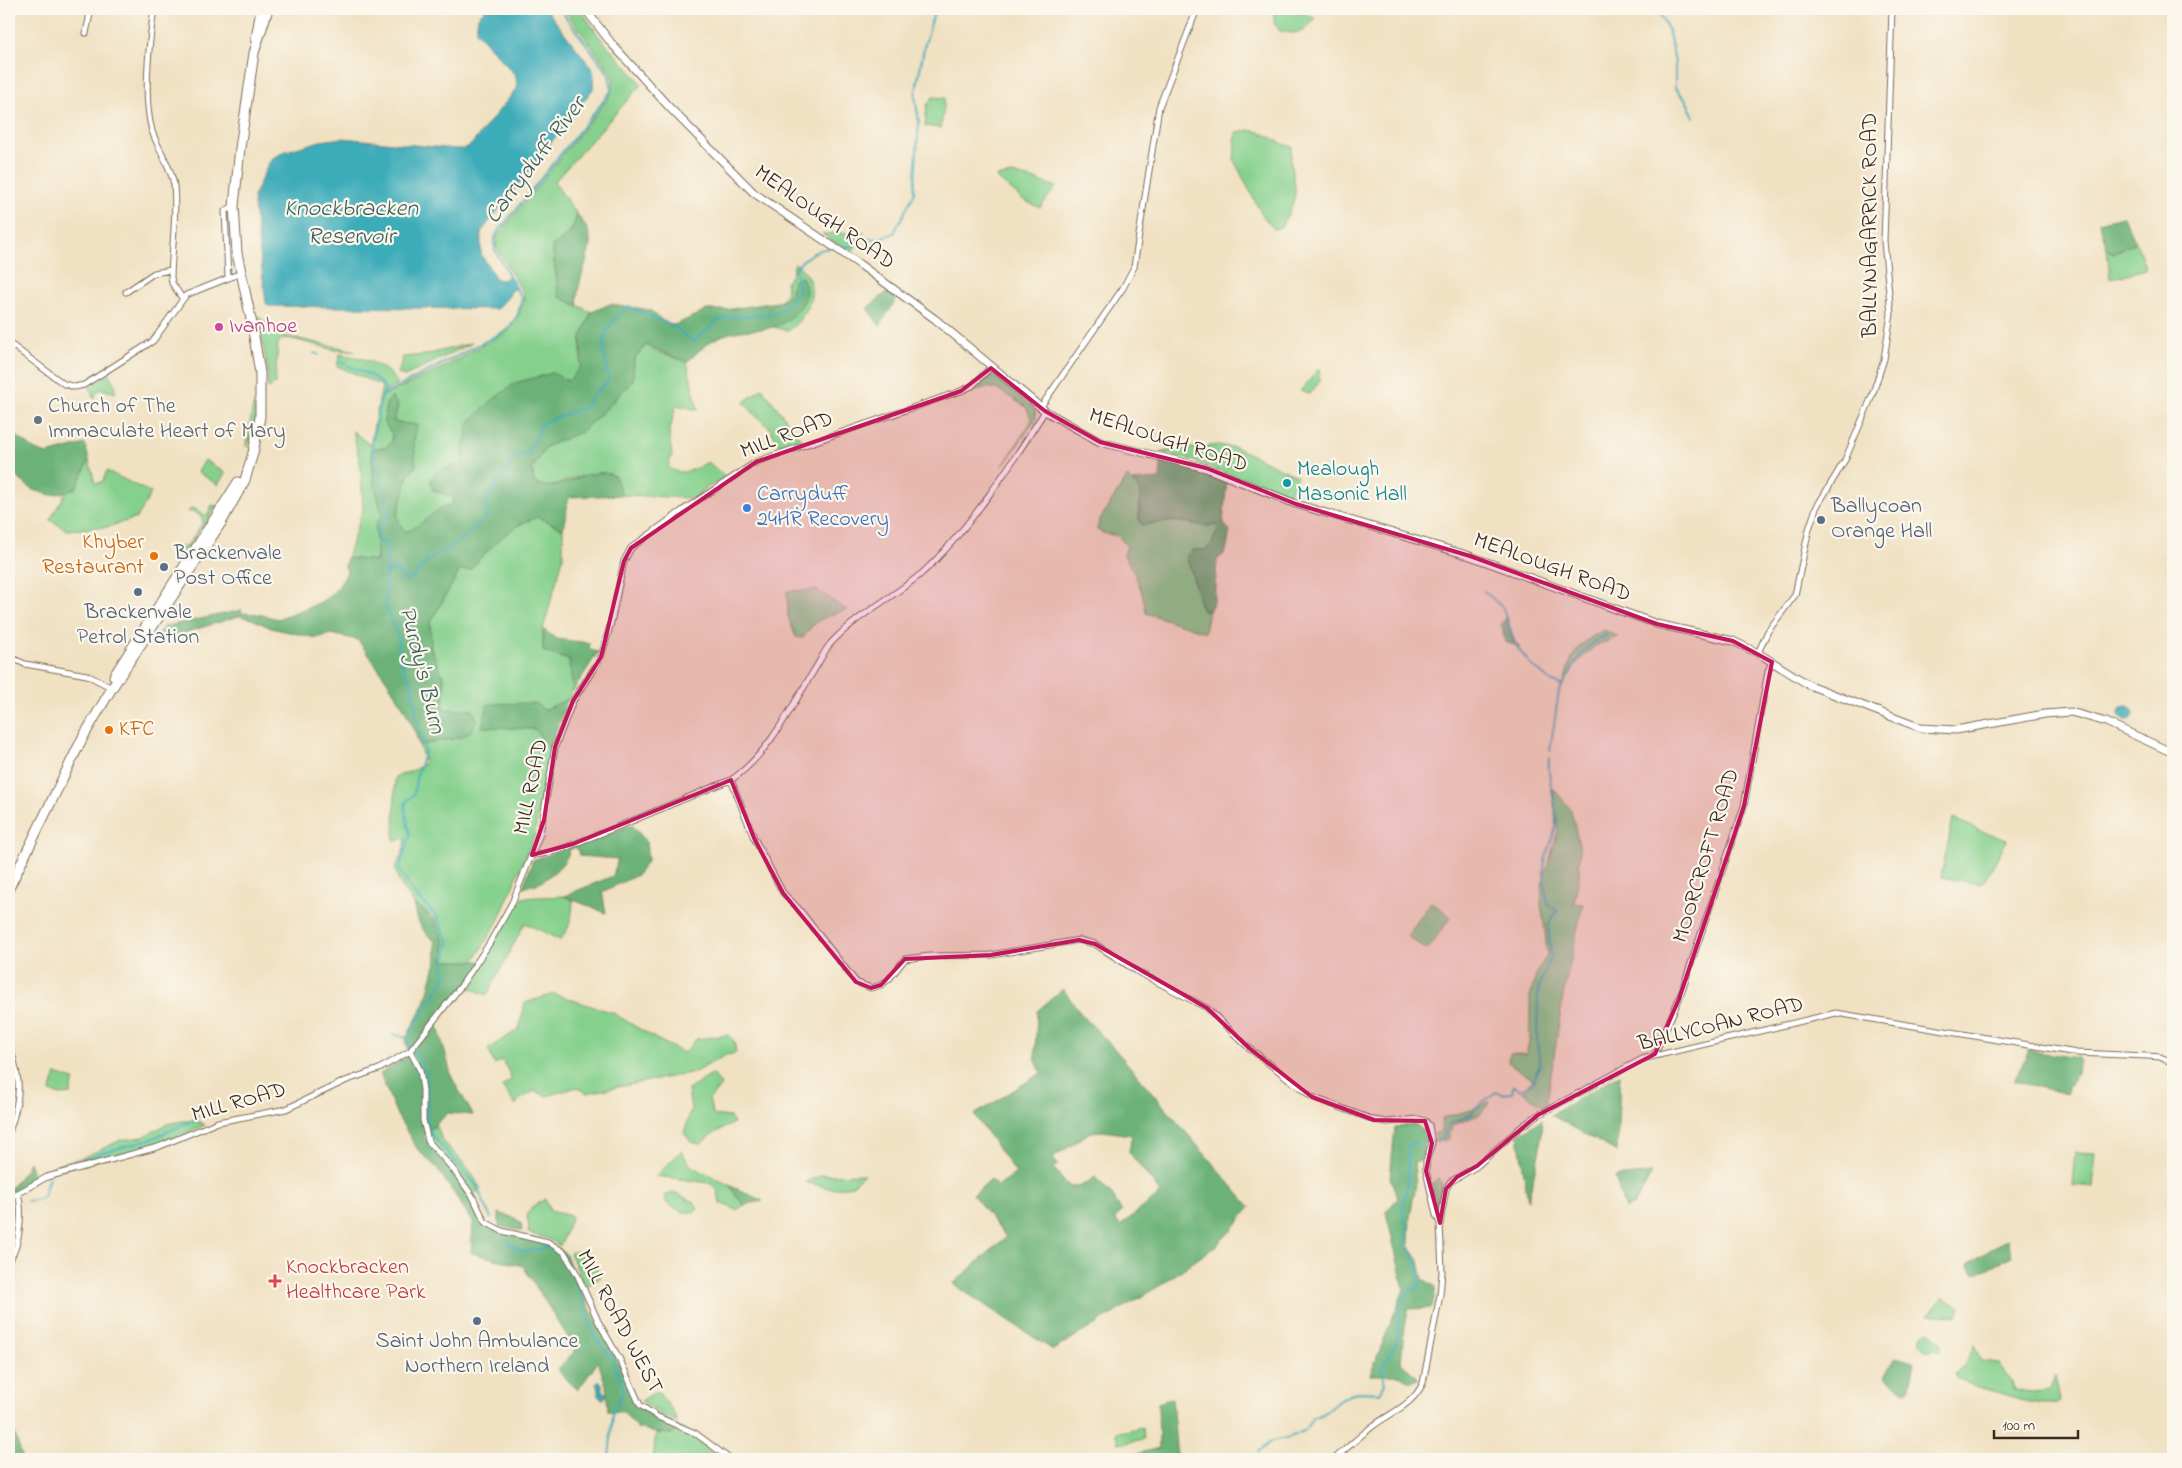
<svg xmlns="http://www.w3.org/2000/svg" width="2182" height="1468" font-family="'Indie Flower',sans-serif">
	<style>
		.green { fill: #85d08d; stroke: #607d56 }
		.forest { fill: #6cb278; stroke: #546e4b; fill-rule: evenodd }
		.water { fill: #3cacb9; stroke: #3c6b6c }
		.lines { fill: none; stroke-linecap: round; stroke-linejoin: round }
		.stream { stroke: #3cacb9; stroke-width: 2 }
		.street-casing { stroke: #7a6a57; stroke-width: 7 }
		.secondary-casing { stroke: #7a6a57; stroke-width: 9 }
		.highway-casing { stroke: #7a6a57; stroke-width: 11 }
		.street { stroke: #fff; stroke-width: 5 }
		.secondary { stroke: #fff; stroke-width: 7 }
		.highway { stroke: #fff; stroke-width: 9 }
		.marked { fill: #c2185b; fill-opacity: 0.2; stroke: #c2185b; stroke-width: 4; stroke-linejoin: round }
		.hotel-dot { fill: #d1479c; stroke: #fbf7ec; stroke-width: 2 }
		.worship-dot { fill: #6b7280; stroke: #fbf7ec; stroke-width: 2 }
		.culture-dot { fill: #0f9aa8; stroke: #fbf7ec; stroke-width: 2 }
		.shop-dot { fill: #3f7fe0; stroke: #fbf7ec; stroke-width: 2 }
		.service-dot { fill: #5c6f8a; stroke: #fbf7ec; stroke-width: 2 }
		.food-dot { fill: #e8710a; stroke: #fbf7ec; stroke-width: 2 }
		.health-dot { fill: #e0444e; stroke: #fbf7ec; stroke-width: 2 }
		.labels { text-anchor: middle; dominant-baseline: central; stroke-width: 4.5; stroke-linejoin: round; paint-order: stroke }
		.street-label { font-size: 22px; fill: #3b2a1e; stroke: #fbf7ec }
		.hotel-label { font-size: 22px; fill: #b23c85; stroke: #fbf7ec; text-anchor: start }
		.worship-label { font-size: 22px; fill: #5b616d; stroke: #fbf7ec; text-anchor: start }
		.culture-label { font-size: 22px; fill: #0d838f; stroke: #fbf7ec; text-anchor: start }
		.shop-label { font-size: 22px; fill: #366cbe; stroke: #fbf7ec; text-anchor: start }
		.service-label { font-size: 22px; fill: #4e5e75; stroke: #fbf7ec; text-anchor: start }
		.food-label { font-size: 22px; fill: #c56008; stroke: #fbf7ec; text-anchor: end }
		.health-label { font-size: 22px; fill: #be3a42; stroke: #fbf7ec; text-anchor: start }
		.water-label { font-size: 24px; font-style: italic; fill: #3b5e5c; stroke: #fbf7ec }
	</style>
	<rect width="100%" height="100%" fill="#fbf7ec"/>
	<filter id="ink" filterUnits="userSpaceOnUse"><feTurbulence type="fractalNoise" baseFrequency=".02" numOctaves="2"/><feDisplacementMap in="SourceGraphic" scale="10" xChannelSelector="R" yChannelSelector="G"/><feConvolveMatrix kernelMatrix="1 2 1 2 8 2 1 2 1" color-interpolation-filters="sRGB"/></filter>
	<filter id="wash" filterUnits="userSpaceOnUse"><feTurbulence type="fractalNoise" baseFrequency=".0096" numOctaves="4" result="noise"/><feDisplacementMap in="SourceGraphic" scale="20" xChannelSelector="R" yChannelSelector="G"/><feGaussianBlur stdDeviation="1.12" result="paint"/><feColorMatrix in="noise" values="0 0 0 0 0 0 0 0 0 0 0 0 0 0 0 0 0 1.4 0 .05"/><feComposite in="paint" operator="in"/></filter>
	<g filter="url(#wash)">
		<rect width="100%" height="100%" fill="#f0e1c2"/>
		<path class="green" d="M564,9L581,10L598,35L642,84L554,182L577,214C572,233 568,236 552,246L559,297L592,312L581,337V366L569,382L551,374L515,383L463,449V464L439,470L433,490L454,498L451,505L443,506L417,528L405,532L397,517L408,476L416,466L414,442L416,425L394,422L392,397L386,404L384,422L392,434V441L385,448H371L374,482L382,515L377,546V561L347,558L363,509L361,468L353,431L370,445L382,386L337,366L340,354C363,358 385,363 398,384L382,393L386,395L448,365L508,331L518,317L524,300L523,293L497,248L496,241L499,234L607,100C613,91 615,84 612,74Z
			M1274,9H1296L1316,19L1303,31L1292,33L1280,31L1274,23Z
			M933,97L945,98L941,128L925,126L927,105Z
			M1249,130C1266,131 1276,143 1292,147C1288,168 1296,178 1295,194C1293,207 1286,217 1281,227L1274,229L1262,215L1234,160L1236,132Z
			M1012,174L1040,181L1056,187L1040,208L1023,200L996,177Z
			M864,232L851,254L822,234Z
			M2136,242L2146,269L2110,279L2107,249L2113,253Z
			M795,263C798,266 804,270 806,274C820,296 804,318 788,331L774,327L793,316L791,292L784,301L780,302L787,292L786,282L791,276Z
			M258,316L279,335L356,351L335,350L293,339C287,338 282,338 278,343L275,384L268,388L267,367Z
			M472,343L405,376L398,374L403,357L425,355Z
			M646,345L656,351L687,362L698,410L676,405L669,434L672,455L668,465C678,479 695,469 708,462L725,476L692,498L622,495L615,476C604,476 591,475 579,477C561,479 555,494 534,482L532,469L547,446L581,432L605,410L633,380L634,359Z
			M1319,369L1320,381L1310,394L1300,391Z
			M109,374L116,387L114,389L116,393L101,389L95,393V398L93,397L90,387Z
			M991,375L997,376L1035,410L1036,419L1003,466L1032,420L1026,407L997,389L987,387L962,395Z
			M762,388L801,439L780,447L770,428L755,415L744,402Z
			M253,406C259,416 254,439 246,447Z
			M1219,445L1237,448L1297,476L1287,497L1192,460L1160,452Z
			M89,460L95,483L102,482L107,471L151,493L137,518L107,527L67,530L50,520L66,492L76,488Z
			M205,460L225,473L218,485L198,472Z
			M1127,477C1152,495 1131,507 1142,525C1155,523 1168,521 1181,522C1195,524 1201,527 1216,525L1220,528L1212,543L1205,550H1192L1186,557C1194,574 1195,594 1203,611H1209L1205,632L1146,613C1143,591 1136,574 1124,555L1127,546L1118,536L1103,533L1097,530L1099,521Z
			M212,505L217,506L186,551L177,550L179,547L187,546L202,524L203,520L199,515L192,511L188,512L192,507L207,516Z
			M538,517L563,529V558L543,629V651L569,660L573,691L568,699L508,728L535,729L549,749L534,837L498,921L474,961H443L445,943L433,917L414,904L399,881L395,868L402,855L406,838L394,841L395,777L414,770L425,763L419,745L463,737L473,710L443,709L444,678L431,649L430,623L460,570H470C490,548 508,526 538,517Z
			M817,590L847,610C827,615 814,620 803,638L796,637L788,617L787,591Z
			M1604,630L1618,637L1595,646L1577,663L1564,684C1570,655 1577,644 1604,630Z
			M1553,788L1571,810L1580,850L1579,876L1574,904H1583L1564,990L1546,1108L1523,1092L1535,1081L1508,1062L1510,1054H1526L1530,1038V997L1537,971L1547,956L1545,930L1541,904L1542,885L1558,831Z
			M1953,818L1980,831L2007,840L1985,880L1979,884L1941,877Z
			M564,896L573,900C572,917 571,927 560,940L525,923L487,995L466,987L519,898Z
			M1431,902L1451,917L1427,950L1407,936Z
			M554,994L613,1013L658,1040L684,1053L696,1039L728,1035L734,1041L736,1053L726,1055L695,1072L587,1093L577,1087L547,1096L535,1091L520,1099L515,1105L502,1086L512,1079L503,1060L494,1064L488,1049L519,1029L525,1003Z
			M56,1074L74,1080L70,1094L60,1095L50,1092Z
			M713,1074L721,1085L709,1100L713,1115L730,1117L734,1123L711,1135L701,1144L691,1142L684,1133L691,1109L688,1090Z
			M1489,1101L1490,1103L1480,1114L1452,1126L1450,1136L1447,1140L1437,1141L1434,1134L1441,1131L1442,1118C1458,1112 1475,1112 1489,1101Z
			M182,1121H197L205,1125L154,1146L44,1174L54,1165L82,1158L121,1140L143,1137L167,1124Z
			M436,1125L442,1140L469,1169L481,1189L474,1194L454,1166L431,1142L427,1132Z
			M681,1151L691,1166L729,1185L744,1205L737,1210L720,1203L718,1191L711,1183L656,1176Z
			M2075,1152L2096,1153L2093,1187L2072,1185Z
			M864,1174L852,1186L832,1189L805,1182L822,1175Z
			M1439,1177L1442,1185L1437,1210L1432,1184Z
			M674,1193L694,1202L698,1208L694,1212H683L667,1204L664,1195Z
			M545,1199L550,1211L572,1216L560,1246L549,1239L528,1233L529,1226L527,1216L533,1206Z
			M578,1251L591,1259L601,1277L585,1288L570,1253Z
			M1943,1297L1960,1307L1957,1316L1929,1315Z
			M1929,1331C1935,1334 1942,1341 1942,1348L1939,1352L1934,1349L1926,1351L1920,1343L1923,1335Z
			M1974,1345L1981,1361L1998,1363L2011,1381L2013,1390L2032,1392L2050,1390L2055,1375L2060,1401C2044,1413 1978,1386 1957,1380L1955,1373L1965,1365Z
			M657,1391L673,1411L677,1422L663,1416L641,1401Z
			M1142,1427L1144,1439L1119,1444L1116,1433Z
			M680,1428L703,1440L706,1448L713,1454L706,1459H653L656,1433L673,1434Z"/>
		<path class="forest" d="M577,214C581,220 587,227 589,234C595,251 574,283 578,306L559,297L552,246C568,236 572,233 577,214Z
			M2122,216L2136,242L2113,253L2107,249L2099,222Z
			M802,277C807,287 808,297 801,306C777,339 754,324 724,335C709,340 698,352 687,362L646,345L634,359L633,380L605,410L581,432L547,446L532,469L534,482C559,498 586,462 615,476L622,495L569,497L563,529L538,517C508,526 490,548 470,570H460L430,623L431,649L444,678L443,709L473,710L477,719L471,731L463,737L419,745C410,709 379,670 358,640L331,634L316,638L271,628L252,619L239,616L155,642L163,627L242,610L241,613L258,614L278,619C309,605 330,607 347,572L345,566L347,558L377,561L375,525L382,515L374,482L371,448H385L392,441V434L384,422L386,404L392,397L398,405L394,422L417,425L414,442L416,466L408,476L397,517L405,532C423,526 434,508 451,505L454,498L433,490L430,480L439,470L463,464V449L469,423L491,401L515,383L552,373L569,381L581,366V337L592,312L610,304L650,310L663,321L675,325L707,310H725L784,301L791,292L793,281Z
			M890,290L898,296L880,326L867,308Z
			M9,430L35,450L47,454L85,444L89,460L76,488L66,492L51,495L33,490L9,471Z
			M1161,461L1185,465L1227,480L1223,523L1230,531L1226,552L1217,560L1214,601L1209,611H1203C1195,594 1194,574 1186,557L1192,550H1205L1212,543L1219,528L1216,525C1203,527 1195,524 1183,522C1169,520 1156,523 1142,525L1139,520L1141,492L1133,481L1160,479Z
			M1507,617L1515,642L1520,647L1505,642C1502,636 1504,630 1501,624Z
			M543,629L556,639L589,643L590,650L598,652L573,691L569,660L543,651Z
			M568,699L549,749L535,729L482,727L488,704L536,703L544,710Z
			M632,825L646,841L648,860L637,875L602,892L606,913L564,896L613,876L618,859L580,856L576,847L569,850C569,861 549,878 539,883C535,885 528,886 523,887L533,860Z
			M414,904C437,920 446,932 443,961H482L466,987L437,1023L452,1078L473,1115L448,1113L423,1136L467,1189L481,1218L492,1229L510,1235L539,1240L565,1253L583,1295L617,1359L638,1405L680,1428L673,1434L656,1433L637,1428L624,1412L608,1411L606,1385L598,1362L578,1390L557,1370L576,1350L523,1266L471,1253L473,1222L437,1168L418,1150L397,1115L380,1074L409,1055L405,1040L425,1003L436,961L435,941C421,931 417,921 414,904Z
			M1063,989L1082,1015L1113,1047L1250,1207L1231,1231L1213,1248L1159,1286L1053,1350L953,1284L1006,1237L973,1195L991,1179L997,1187L1016,1173L974,1115L1041,1073L1035,1058L1037,1011ZM1103,1131L1132,1135L1129,1152L1161,1193L1120,1226L1115,1218L1122,1212L1111,1193L1095,1177C1073,1193 1069,1190 1054,1168L1058,1165L1053,1158L1090,1132Z
			M2029,1051L2078,1058L2080,1062L2067,1094L2014,1081Z
			M1620,1074L1617,1152L1551,1115Z
			M1542,1120L1540,1149L1528,1200L1518,1135Z
			M1415,1124L1423,1130L1425,1144L1421,1161L1414,1163L1416,1184L1410,1216L1409,1245L1419,1261L1423,1279L1436,1287L1432,1308L1408,1309L1403,1340L1401,1363L1419,1379L1411,1381L1399,1375H1370L1404,1289L1386,1212L1398,1198L1390,1178L1395,1127Z
			M29,1162L35,1180L9,1195V1190L26,1169Z
			M1652,1173L1634,1205L1625,1209L1615,1177Z
			M729,1185L763,1201L744,1205Z
			M499,1213L515,1218L521,1223L522,1231L499,1226Z
			M2007,1239L2012,1256L1975,1275L1968,1264Z
			M1896,1357L1914,1362L1908,1390H1904L1885,1377Z
			M1172,1398L1177,1459H1116L1159,1448L1158,1403Z
			M9,1417L23,1459H12L9,1450Z"/>
		<path class="water" d="M483,9H546L590,66L594,74L593,89L481,232V254L496,279L502,280L509,276L517,288L509,292L510,295L497,309L268,306L266,303L253,197L270,161L283,152L320,141L342,138L455,149H464L471,145L514,92L517,86L516,76L476,31L478,17L485,10Z
			M2119 713a7 7 0 1 1 14 0a7 7 0 1 1-14 0Z
			M599,1380L602,1384V1388L606,1394L603,1400L599,1396V1389L596,1385Z"/>
		<g class="lines">
			<path class="stream" d="M1657,9L1668,29L1675,62V88L1686,100L1694,117
				M840,247L853,246L860,238L876,239L894,233L914,194L919,122L915,96L924,48L935,9
				M314,353L319,355
				M340,362L372,376L384,386L385,393
				M387,573L396,569L405,580L413,578C430,552 442,554 465,537C473,531 480,522 487,515L488,496L514,459L529,451L534,443L542,423L586,407L591,397L609,380C601,342 598,334 628,306L676,328L693,342L720,319L775,313L786,307L799,289L795,269C805,257 814,250 830,248
				M1484,591L1503,608L1514,643L1531,665L1551,681L1562,686
				M1550,751L1559,691L1582,653L1595,641L1607,635
				M393,1034L407,1038
				M51,1174L56,1166L72,1167L101,1153L151,1139L191,1121L205,1111L211,1103
				M27,1201C53,1198 41,1193 49,1178
				M9,1206L13,1205
				M491,1218L476,1185L431,1134C424,1115 431,1096 427,1076C423,1059 410,1052 407,1038L444,980L446,973L443,967L449,943L435,914L413,893L399,869L410,836L405,809L406,802L414,794L416,778L425,751L417,722L412,684L404,669L399,654L398,636L386,608V543L377,542L378,525L387,519C389,493 376,473 372,448C372,441 379,402 383,395L507,330L517,316L522,299L495,250L494,241L497,233L606,98L612,89L609,74L560,9
				M505,1238L509,1244L524,1252L548,1247L564,1255
				M570,1266L595,1337L612,1358L624,1389L613,1412L609,1459
				M1259,1452L1271,1441L1287,1438L1304,1431L1313,1418L1323,1414L1337,1402L1356,1392L1380,1393L1385,1384L1382,1367L1397,1342L1399,1307L1408,1294L1420,1284L1417,1264L1404,1242L1408,1231L1402,1206L1408,1183V1144L1442,1140L1449,1124L1472,1114L1475,1108L1497,1091L1502,1094L1512,1093L1513,1087L1515,1086L1521,1090L1534,1080L1539,1066V1056L1537,1040L1538,990L1551,956L1548,925L1557,911L1548,904C1545,891 1542,875 1545,861C1547,850 1554,839 1555,828C1559,804 1546,781 1549,758
				M1151,1459H1154
				M1248,1459L1251,1457"/>
		</g>
	</g>
	<g filter="url(#ink)">
		<g class="lines">
			<defs>
				<path id="street" d="M154,9C149,43 143,99 152,131C158,149 171,166 174,185C177,215 172,246 171,277L172,283L182,298
					M86,33L91,9
					M228,277L225,211L234,206
					M126,292L154,273L171,270
					M9,343L64,384L75,387L84,385L153,341L186,295L241,273
					M1040,408L1123,288L1134,267L1159,107L1197,9
					M1758,653L1768,631L1795,595L1809,529L1816,508L1845,460L1872,396L1884,359L1891,314L1884,241L1892,9
					M9,657L25,664L87,675L112,688
					M731,780L754,838L783,893L798,908L856,982L871,988L881,985L889,979L905,959L930,956L991,955L1079,940L1095,944L1138,972L1207,1008L1249,1048L1312,1097L1374,1120L1387,1122L1418,1119L1425,1121L1429,1125L1432,1143L1426,1161V1171L1436,1215L1440,1223
					M532,855C552,855 573,844 592,837C639,819 684,798 731,780C767,756 791,708 813,672C819,663 824,651 831,643C857,615 892,598 921,574C967,533 1012,463 1045,411
					M9,1044C21,1081 22,1095 9,1132
					M410,1051L420,1070L423,1090V1120L428,1141L452,1168L473,1197L485,1222L502,1231L548,1242L564,1252L577,1274L598,1321L620,1360L640,1405L658,1417L695,1433L730,1459
					M1655,1054L1679,999L1744,806L1768,671L1772,662
					M9,1198L47,1177L158,1147L218,1122L286,1109L345,1081L379,1069L410,1051L461,986L489,944L512,903L540,834L555,747L573,701L601,657L611,623L624,561L631,548L683,510L756,462L961,391L972,386L992,366
					M9,1260C20,1247 23,1210 18,1194
					M1334,1459C1347,1448 1360,1436 1373,1426C1393,1411 1412,1406 1423,1383L1440,1295L1442,1272L1440,1223L1446,1189L1450,1182L1477,1166L1521,1127L1538,1115L1642,1059L1836,1013L2077,1053L2147,1056L2160,1057L2173,1063"/>
				<path id="secondary" d="M585,9L612,44L669,107L754,193L859,264L935,319L1045,411L1100,442L1206,468L1296,504L1470,556L1657,624L1733,641L1758,653L1809,685L1921,728L1956,730L2045,714L2071,712L2106,722L2173,753"/>
				<path id="highway" d="M256,39L261,9
					M114,676L238,482
					M9,888L82,739L112,688L221,523L245,480L253,453L260,417V373L252,324L237,253L234,206L240,148L254,53L268,9"/>
			</defs>
			<use href="#street" class="street-casing"/>
			<use href="#secondary" class="secondary-casing"/>
			<use href="#highway" class="highway-casing"/>
			<use href="#street" class="street"/>
			<use href="#secondary" class="secondary"/>
			<use href="#highway" class="highway"/>
		</g>
	</g>
	<path class="marked" d="M991,368L1045,411L1100,442L1206,468L1296,504L1470,556L1657,624L1733,641L1772,662L1744,806L1679,999L1655,1054L1538,1115L1477,1166L1457,1177L1446,1189L1440,1223L1426,1171L1432,1143L1425,1121L1374,1120L1312,1097L1249,1048L1207,1008L1095,944L1079,940L991,955L905,959L881,985L871,988L856,982L783,893L754,838L731,780L573,844L532,855L544,820L555,747L573,701L601,657L624,561L631,548L756,462L961,391Z"/>
	<circle class="hotel-dot" cx="219" cy="327" r="5"/>
	<circle class="worship-dot" cx="38" cy="420" r="5"/>
	<circle class="culture-dot" cx="1287" cy="483" r="5"/>
	<circle class="shop-dot" cx="747" cy="508" r="5"/>
	<g class="service-dot">
		<circle cx="1821" cy="520" r="5"/>
		<circle cx="164" cy="567" r="5"/>
		<circle cx="138" cy="592" r="5"/>
		<circle cx="477" cy="1321" r="5"/>
	</g>
	<g class="food-dot">
		<circle cx="154" cy="556" r="5"/>
		<circle cx="109" cy="730" r="5"/>
	</g>
	<path class="health-dot" d="M272.5 1273.5h5v5h5v5h-5v5h-5v-5h-5v-5h5z"/>
	<g class="labels">
		<g class="street-label">
			<text transform="translate(824 218) rotate(35)">MEALOUGH ROAD</text>
			<text transform="translate(1871 225) rotate(-90)">BALLYNAGARRICK ROAD</text>
			<text transform="translate(787 436) rotate(-21)">MILL ROAD</text>
			<text transform="translate(1168 441) rotate(18)">MEALOUGH ROAD</text>
			<text transform="translate(1552 568) rotate(20)">MEALOUGH ROAD</text>
			<text transform="translate(532 787) rotate(-78)">MILL ROAD</text>
			<text transform="translate(1707 856) rotate(-73)">MOORCROFT ROAD</text>
			<text transform="translate(1721 1025) rotate(-14)">BALLYCOAN ROAD</text>
			<text transform="translate(239 1103) rotate(-16)">MILL ROAD</text>
			<text transform="translate(619 1322) rotate(62)">MILL ROAD WEST</text>
		</g>
		<g class="hotel-label">
			<text x="229" y="327">Ivanhoe</text>
		</g>
		<g class="worship-label">
			<text x="48" y="407">Church of The<tspan x="48" dy="25">Immaculate Heart of Mary</tspan></text>
		</g>
		<g class="culture-label">
			<text x="1297" y="470">Mealough<tspan x="1297" dy="25">Masonic Hall</tspan></text>
		</g>
		<g class="shop-label">
			<text x="757" y="495">Carryduff<tspan x="757" dy="25">24HR Recovery</tspan></text>
		</g>
		<g class="service-label">
			<text x="1831" y="507">Ballycoan<tspan x="1831" dy="25">Orange Hall</tspan></text>
			<text x="174" y="554">Brackenvale<tspan x="174" dy="25">Post Office</tspan></text>
			<text x="138" y="613" text-anchor="middle">Brackenvale<tspan x="138" dy="25">Petrol Station</tspan></text>
			<text x="477" y="1342" text-anchor="middle">Saint John Ambulance<tspan x="477" dy="25">Northern Ireland</tspan></text>
		</g>
		<g class="food-label">
			<text x="144" y="543">Khyber<tspan x="144" dy="25">Restaurant</tspan></text>
			<text x="119" y="730" text-anchor="start">KFC</text>
		</g>
		<g class="health-label">
			<text x="286" y="1268">Knockbracken<tspan x="286" dy="25">Healthcare Park</tspan></text>
		</g>
		<g class="water-label">
			<text transform="translate(536 161) rotate(-53)">Carryduff River</text>
			<text x="351" y="209">Knockbracken<tspan x="351" dy="28">Reservoir</tspan></text>
			<text transform="translate(421 670) rotate(76)">Purdy's Burn</text>
		</g>
	</g>
	<rect width="2182" height="1468" fill="none" stroke="#fbf7ec" stroke-width="30"/>
	<path d="M1994 1430v8h84v-8" fill="none" stroke="#3b2a1e" stroke-width="2.5"/>
	<text x="2002" y="1430" font-size="15" fill="#3b2a1e" stroke="#fbf7ec" stroke-width="4" paint-order="stroke">100 m</text>
</svg>
